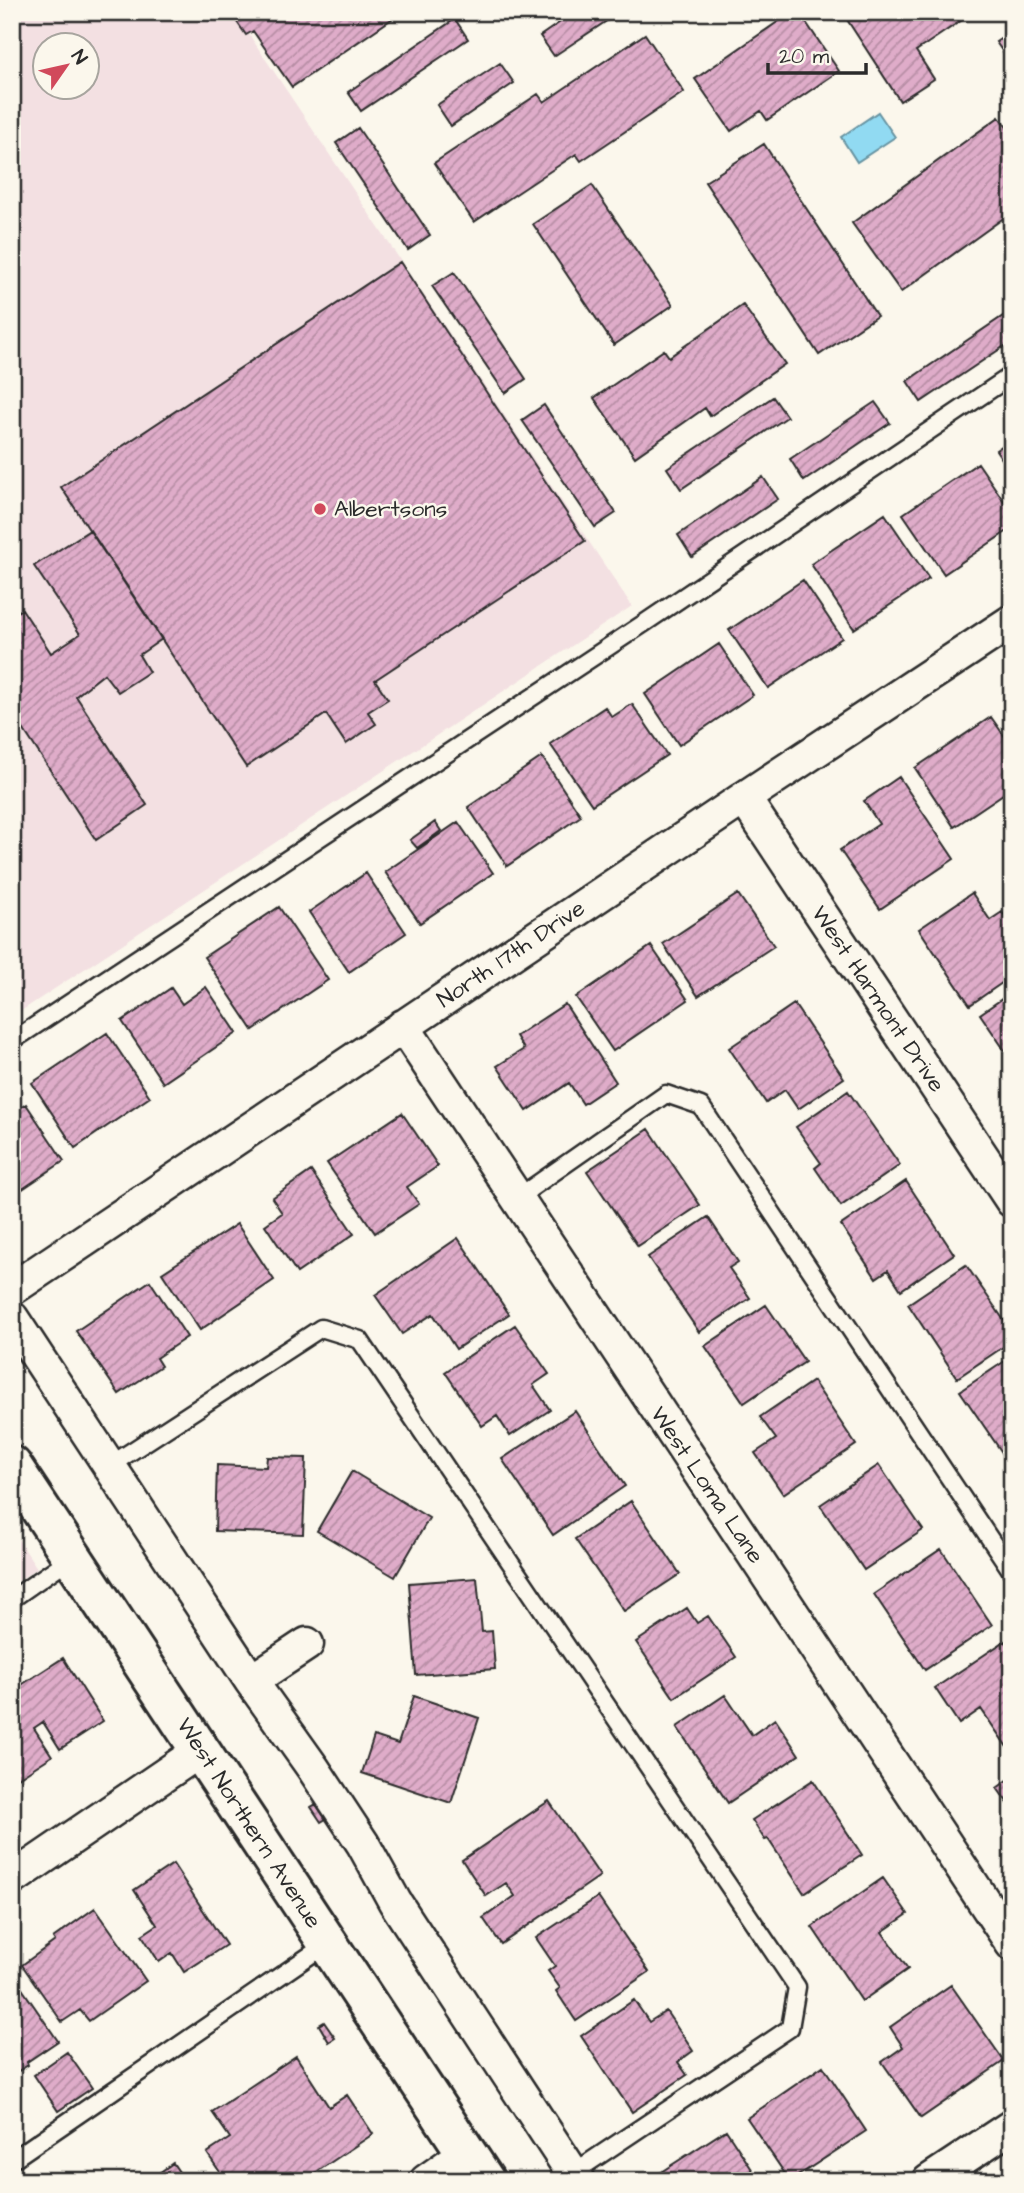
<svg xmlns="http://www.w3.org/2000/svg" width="1024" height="2193" font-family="'Architects Daughter',sans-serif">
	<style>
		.built { fill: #f3e0e2; fill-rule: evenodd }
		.water { fill: #91daf2; stroke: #6894a2; stroke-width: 2 }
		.building { fill: url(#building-hatch); stroke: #2b2b2b; stroke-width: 2 }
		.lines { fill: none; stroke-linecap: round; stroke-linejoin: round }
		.service-casing { stroke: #2b2b2b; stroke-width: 21 }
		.minor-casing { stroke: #2b2b2b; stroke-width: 37 }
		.primary-casing { stroke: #2b2b2b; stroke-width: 44 }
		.service { stroke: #fbf7ec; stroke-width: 16 }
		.minor { stroke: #fbf7ec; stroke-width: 32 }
		.primary { stroke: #fbf7ec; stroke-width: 38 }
		.poi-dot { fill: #d1495b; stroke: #fbf7ec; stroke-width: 2.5 }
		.labels { text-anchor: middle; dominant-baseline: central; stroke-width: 5; stroke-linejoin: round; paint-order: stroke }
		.poi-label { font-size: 23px; fill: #2b2b2b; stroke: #fbf7ec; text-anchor: start }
		.street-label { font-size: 23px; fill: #2b2b2b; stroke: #fbf7ec }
	</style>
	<defs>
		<pattern id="building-hatch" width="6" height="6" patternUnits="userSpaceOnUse" patternTransform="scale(1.75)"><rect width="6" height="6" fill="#dfacc9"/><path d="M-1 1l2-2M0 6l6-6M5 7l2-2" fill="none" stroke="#b58ca3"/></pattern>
	</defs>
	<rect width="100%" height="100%" fill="#fbf7ec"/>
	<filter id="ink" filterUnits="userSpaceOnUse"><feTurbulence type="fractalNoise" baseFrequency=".0143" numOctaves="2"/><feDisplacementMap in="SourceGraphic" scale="14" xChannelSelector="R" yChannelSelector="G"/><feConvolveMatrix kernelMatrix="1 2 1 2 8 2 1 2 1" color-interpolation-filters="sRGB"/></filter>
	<g filter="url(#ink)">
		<path class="built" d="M12,12H234L632,606L12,1017ZM46,46H88V88H46Z
			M12,1530L37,1568L12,1585Z"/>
		<path class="water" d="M878,112L895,137L857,162L841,137Z"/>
		<path class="building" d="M230,12H402L292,87L253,31L246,35Z
			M575,12L617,14L554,56L540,36Z
			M792,12H799L839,71L767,120L761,111L731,131L695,79Z
			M842,12H974L916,51L934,79L900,101Z
			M455,19L468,39L361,111L348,92Z
			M1012,31V65L996,42Z
			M645,34L684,92L581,161L576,154L474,222L434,163L538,94L544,102Z
			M500,63L514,83L451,126L437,105Z
			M999,117L1012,134V212L901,292L852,223Z
			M358,128L430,235L408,250L336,143Z
			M764,144L877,316L819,355L705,182Z
			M592,185L673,305L614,345L533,224Z
			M400,262L585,541L375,680L388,699L368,712L376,724L346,744L326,714L246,767L61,487Z
			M454,272L526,379L505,393L432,286Z
			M743,305L785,364L710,416L705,408L635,457L594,398L664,350L669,357Z
			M1012,310V341L921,402L907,381Z
			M773,397L787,417L681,489L667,468Z
			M875,402L890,423L804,481L790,459Z
			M544,405L616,513L595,527L522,420Z
			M1012,439V474L996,450Z
			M978,463L1012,513V528L944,574L903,514Z
			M763,477L778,499L692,557L678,535Z
			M885,514L929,579L854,629L811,564Z
			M90,530L162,639L139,655L149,672L118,692L104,674L76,696L147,805L96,840L12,712V615L22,609L51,653L80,634L34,566Z
			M803,580L842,638L768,688L729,630Z
			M719,644L753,695L679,745L645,694Z
			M632,704L667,755L592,805L550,744L605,707L612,717Z
			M991,717L1012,747V788L954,827L915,768Z
			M542,757L581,816L507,866L468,807Z
			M899,777L954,859L880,909L840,850L879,824L864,801Z
			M435,822L441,831L417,848L410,840Z
			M458,822L493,873L420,923L385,872Z
			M366,873L406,933L349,972L309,912Z
			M972,893L990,920L1002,912L1012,926V976L970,1005L919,929Z
			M738,894L774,946L698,996L663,944Z
			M279,907L328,980L253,1030L204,957Z
			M651,946L688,1000L613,1051L576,997Z
			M206,987L237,1033L163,1083L122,1021L171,988L182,1004Z
			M1012,992V1061L980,1014Z
			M565,1004L616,1082L583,1104L569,1083L527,1111L497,1066L524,1049L516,1036Z
			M794,1004L844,1078L798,1109L785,1090L766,1103L729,1048Z
			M107,1033L150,1097L75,1148L32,1083Z
			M848,1091L900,1165L841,1206L815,1168L821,1163L796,1127Z
			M26,1104L64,1161L12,1196V1113Z
			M402,1113L438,1166L407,1187L419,1204L375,1233L327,1163Z
			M649,1129L700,1205L638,1246L587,1171Z
			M311,1171L354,1234L297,1273L265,1225L282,1213L272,1198Z
			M906,1181L954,1254L901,1290L888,1270L876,1278L841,1225Z
			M708,1217L738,1262L729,1268L750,1298L699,1332L648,1257Z
			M237,1224L274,1280L200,1330L162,1273Z
			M458,1238L509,1314L456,1349L433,1314L402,1334L375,1295Z
			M966,1265L1012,1332V1341L957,1378L908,1304Z
			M150,1281L187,1337L156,1358L161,1366L119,1394L76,1331Z
			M766,1305L805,1362L744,1403L705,1346Z
			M515,1325L549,1374L533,1385L550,1410L510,1436L497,1416L482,1426L445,1372Z
			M1008,1359L1012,1364V1467L960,1391Z
			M813,1381L856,1445L783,1494L755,1453L776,1439L760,1417Z
			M575,1411L625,1486L553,1535L502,1459Z
			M267,1457L306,1458L303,1534L215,1531L217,1465L266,1467Z
			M879,1465L923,1530L864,1570L820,1505Z
			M352,1471L429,1518L395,1577L317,1531Z
			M631,1501L680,1574L624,1611L575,1539Z
			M941,1549L992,1625L925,1670L874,1594Z
			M477,1578L482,1632L492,1631L495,1669L416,1675L409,1583Z
			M687,1608L697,1623L708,1616L736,1657L674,1698L636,1642Z
			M1005,1641L1012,1651V1743L1007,1747L981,1709L959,1724L935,1688Z
			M63,1658L103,1721L60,1749L43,1722L34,1728L52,1756L12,1782V1691Z
			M725,1695L752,1735L775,1719L799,1755L728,1803L677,1727Z
			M414,1696L479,1718L451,1803L362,1773L374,1736L398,1744Z
			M1012,1777V1809L997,1788Z
			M813,1780L862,1855L804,1893L768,1839L765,1840L752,1820Z
			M549,1801L600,1876L501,1944L483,1918L515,1896L506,1883L486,1896L462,1860Z
			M316,1804L326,1819L321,1822L311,1807Z
			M173,1864L226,1945L184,1972L172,1953L159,1962L142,1935L157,1925L134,1890Z
			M883,1878L908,1914L882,1932L908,1969L862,2001L812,1927Z
			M598,1897L649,1972L576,2021L556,1991L560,1988L548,1971L555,1966L536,1938Z
			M95,1908L146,1981L89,2021L80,2010L62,2022L22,1965L55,1941L53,1938Z
			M12,1974L58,2041L27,2062L28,2065L12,2075Z
			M951,1985L1004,2061L921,2118L882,2062L903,2047L890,2027Z
			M634,2000L649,2022L666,2011L693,2051L678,2062L687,2075L632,2112L581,2036Z
			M324,2022L335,2038L329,2042L319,2025Z
			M67,2052L92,2088L58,2111L34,2075Z
			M296,2056L329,2107L347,2095L373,2134L303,2181H298L291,2172L278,2181H226L207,2153L230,2138L212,2112Z
			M823,2066L866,2131L790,2181L747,2118Z
			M726,2130L757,2177L751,2181H651L650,2179Z
			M173,2163L185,2181H148Z"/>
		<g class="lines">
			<defs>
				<path id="service" d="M12,1041L646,622L1012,375
					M517,1198L666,1094L701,1106L1012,1572
					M109,1466L321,1328L360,1340L797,1987L790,2028L573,2173
					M12,1599L72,1557
					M12,2160L328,1943"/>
				<path id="minor" d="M744,798L1012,1201
					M403,1026L1012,1944
					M12,1289L744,798L1012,621
					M12,1318L251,1681L313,1768L363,1844L395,1902L578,2181
					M251,1681L307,1644
					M12,1879L201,1750
					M426,2181L467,2152
					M929,2181L1012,2126"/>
				<path id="primary" d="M12,1466L485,2181"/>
			</defs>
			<use href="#service" class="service-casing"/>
			<use href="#minor" class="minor-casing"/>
			<use href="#primary" class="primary-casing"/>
			<use href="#service" class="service"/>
			<use href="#minor" class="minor"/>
			<use href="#primary" class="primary"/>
		</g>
	</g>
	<circle class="poi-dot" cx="320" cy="509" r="7"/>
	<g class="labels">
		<g class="poi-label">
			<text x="334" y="509">Albertsons</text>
		</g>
		<g class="street-label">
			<text transform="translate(511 954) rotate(-34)">North 17th Drive</text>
			<text transform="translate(878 999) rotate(56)">West Harmont Drive</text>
			<text transform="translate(707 1485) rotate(56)">West Loma Lane</text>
			<text transform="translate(249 1823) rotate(57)">West Northern Avenue</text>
		</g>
	</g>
	<rect width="1024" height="2193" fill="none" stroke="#fbf7ec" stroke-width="42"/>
	<rect x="21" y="21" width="982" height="2151" fill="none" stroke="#2b2b2b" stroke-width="2.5" filter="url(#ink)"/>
	<g transform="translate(66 66) rotate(56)"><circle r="33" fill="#fbf7ec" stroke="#a8a59f" stroke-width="2"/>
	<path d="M0-5L12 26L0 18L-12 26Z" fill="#d1495b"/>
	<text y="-10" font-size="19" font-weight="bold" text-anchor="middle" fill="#2b2b2b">N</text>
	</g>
	<path d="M768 63v10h98v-10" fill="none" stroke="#2b2b2b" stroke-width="3.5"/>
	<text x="779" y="63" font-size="21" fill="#2b2b2b" stroke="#fbf7ec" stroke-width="5" paint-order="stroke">20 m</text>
</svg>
